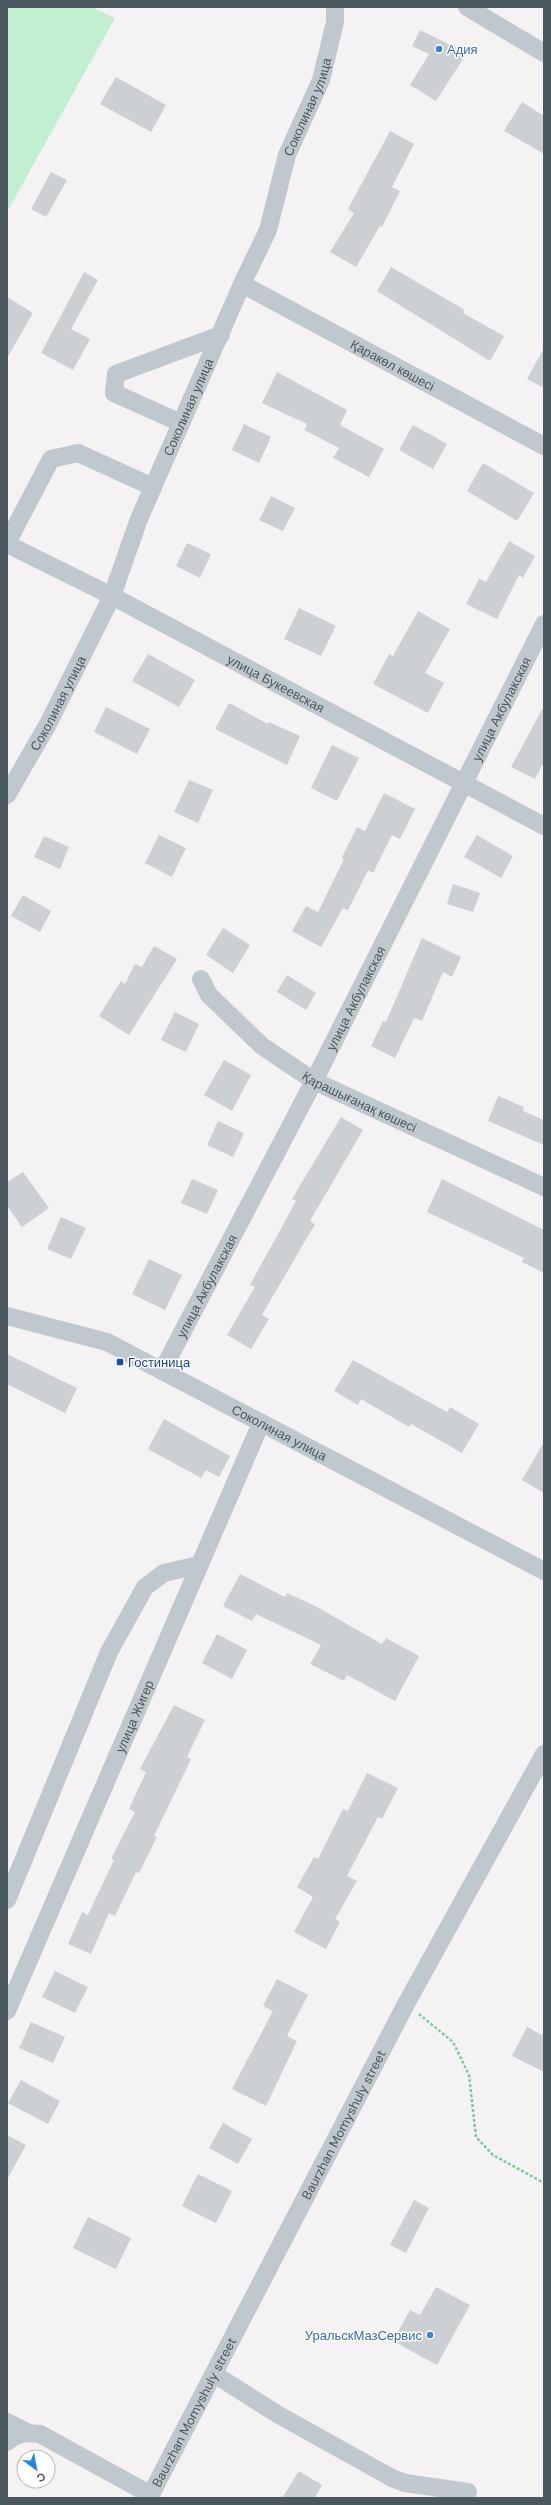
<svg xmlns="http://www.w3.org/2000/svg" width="551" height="2505" font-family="'DM Sans',sans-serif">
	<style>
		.green { fill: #c2efcf }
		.building { fill: #ccd0d4 }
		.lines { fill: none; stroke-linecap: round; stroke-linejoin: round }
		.path { stroke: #7bcd9b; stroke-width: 2.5; stroke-dasharray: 3 2; stroke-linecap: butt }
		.minor { stroke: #bec8ce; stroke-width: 18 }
		.shop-dot { fill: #3f7fe0; stroke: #fff; stroke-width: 1.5 }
		.transit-dot { fill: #1a4fb4; stroke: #fff; stroke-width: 1.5 }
		.labels { text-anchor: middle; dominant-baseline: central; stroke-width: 3; stroke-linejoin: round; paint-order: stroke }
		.shop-label { font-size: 13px; fill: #366cbe; stroke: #fff; text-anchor: start }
		.street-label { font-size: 13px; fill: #4a585f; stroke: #fff }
		.transit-label { font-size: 13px; fill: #164399; stroke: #fff; text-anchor: start }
	</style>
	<rect width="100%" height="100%" fill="#f4f2f2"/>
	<path class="green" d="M7,7H91L115,18L7,212Z"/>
	<path class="building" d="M420,30L467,53L436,101L410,85L429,54L412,46Z
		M116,77L166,105L151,132L100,104Z
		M522,102L544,116V154L504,131Z
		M390,131L414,144L392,187L400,191L382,227L380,226L356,267L330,252L354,213L348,209Z
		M51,172L67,180L46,217L31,209Z
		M391,267L465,310L463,313L504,336L490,361L377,291Z
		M84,272L98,280L71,329L90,339L73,370L41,353Z
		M7,297L33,313L7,358Z
		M544,348V388L527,379Z
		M277,372L347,410L340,425L384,449L369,477L333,458L339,448L304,430L307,424L262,403Z
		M244,424L271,437L259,463L232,450Z
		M413,425L447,444L433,469L399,450Z
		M483,463L534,493L517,521L467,491Z
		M271,496L295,508L283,531L259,520Z
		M509,541L535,556L523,578L519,575L497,619L466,604L479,579L486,582Z
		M187,543L211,554L200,578L176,566Z
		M299,608L336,626L321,656L284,639Z
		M418,611L450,629L425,673L444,683L428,713L373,684L389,654L393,656Z
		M148,654L195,680L179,707L132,681Z
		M229,703L268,724L269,722L300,736L287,765L215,729Z
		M544,706V762L535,779L511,767Z
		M106,707L150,729L137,754L94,732Z
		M332,745L359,758L337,801L311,788Z
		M189,780L213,790L198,823L174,812Z
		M384,793L415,809L400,839L392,835L373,873L368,870L348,910L343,908L321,947L292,931L306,906L318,912L344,859L342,857L357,827L365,831Z
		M159,835L186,848L172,877L145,863Z
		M477,835L513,856L501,878L464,857Z
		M44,836L69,847L60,869L34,857Z
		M453,884L480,893L473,912L447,904Z
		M23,895L51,911L40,932L11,916Z
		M223,928L250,945L233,973L206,955Z
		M422,938L461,957L452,977L443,972L422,1021L414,1018L395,1058L371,1046L383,1021L386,1022Z
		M154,946L177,959L129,1035L99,1016L121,981L125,984L135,964L142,967Z
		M287,975L316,993L306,1010L277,992Z
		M175,1012L199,1024L186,1052L161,1040Z
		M224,1060L251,1075L232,1111L204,1095Z
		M498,1096L524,1107L523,1111L544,1120V1145L488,1121Z
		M341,1117L363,1130L310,1221L315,1224L262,1315L269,1319L251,1349L227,1335L255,1287L250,1285L296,1201L292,1199Z
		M218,1121L244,1133L233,1157L207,1145Z
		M23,1172L49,1208L22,1227L7,1206V1182Z
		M192,1179L218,1190L207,1214L181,1203Z
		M442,1179L544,1230V1273L522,1262L524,1258L427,1212Z
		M61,1217L86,1228L71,1259L47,1249Z
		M149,1259L182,1275L165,1310L132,1294Z
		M7,1354L77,1388L65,1413L7,1384Z
		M353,1360L447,1412L450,1407L479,1424L462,1453L411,1424L409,1427L361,1399L358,1405L334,1391Z
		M164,1419L230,1456L219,1477L206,1470L201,1478L148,1449Z
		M544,1442V1493L522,1480Z
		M240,1574L285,1597L287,1593L317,1607L382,1644L386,1638L419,1656L395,1701L347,1675L344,1681L310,1664L321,1645L256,1614L252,1621L223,1606Z
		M217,1634L247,1650L232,1679L202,1663Z
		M174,1705L205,1720L187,1757L191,1759L154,1836L157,1837L139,1873L136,1872L115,1916L109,1913L91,1954L68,1944L82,1912L88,1915L114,1860L111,1859L135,1812L129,1809L146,1772L140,1769Z
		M367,1773L398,1788L382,1819L378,1817L347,1876L357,1881L335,1919L340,1922L326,1949L294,1932L313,1897L297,1887L314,1857L318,1859L343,1809L348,1811Z
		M55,1971L88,1987L75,2013L42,1997Z
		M277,1979L308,1995L287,2036L297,2041L266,2106L232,2089L273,2011L263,2006Z
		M31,2022L65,2037L53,2063L19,2048Z
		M527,2027L544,2036V2072L512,2056Z
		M21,2080L60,2101L48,2124L8,2103Z
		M223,2123L252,2139L238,2164L209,2148Z
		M7,2135L26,2145L7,2180Z
		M198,2174L232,2191L216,2223L182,2206Z
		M414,2200L429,2208L406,2253L390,2245Z
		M88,2217L131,2238L116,2269L73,2248Z
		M436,2287L470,2305L437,2365L393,2341L410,2310L420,2315Z
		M299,2471L322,2485L315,2498H282Z"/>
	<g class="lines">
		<path class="path" d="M419,2014L453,2042L469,2075L476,2137L493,2155L544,2183"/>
		<g class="minor">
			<path d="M467,7L544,53"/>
			<path id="s1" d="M242,284L544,446"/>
			<path d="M181,423L114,393L116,374L221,335"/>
			<path d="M7,543L51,459L78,453L153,487"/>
			<path id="s2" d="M7,544L112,596L544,826"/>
			<path id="s3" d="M7,795L48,724L112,596L139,519L242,284L268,230L287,155L321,80L335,22V7"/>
			<path id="s4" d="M201,979L209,995L262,1046L314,1081L544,1187"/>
			<path id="s5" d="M7,1316L107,1342L544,1571"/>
			<path id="s6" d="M162,1371L314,1081L544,624"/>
			<path d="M7,1900L109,1652L145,1587L164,1573L199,1565"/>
			<path id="s7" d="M7,2011L261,1423"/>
			<path d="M214,2374L277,2414L392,2478L405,2483L468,2492"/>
			<path d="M7,2422L27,2432"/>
			<path d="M7,2442C17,2433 27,2432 40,2434L151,2495"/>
			<path id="s8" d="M149,2498L406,2004L544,1754"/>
		</g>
	</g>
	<g class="shop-dot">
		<circle cx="439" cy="49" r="4"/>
		<circle cx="430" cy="2335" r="4"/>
	</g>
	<rect class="transit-dot" x="116" y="1358" width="8" height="8" rx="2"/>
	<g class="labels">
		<g class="shop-label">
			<text x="447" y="49">Адия</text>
			<text x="422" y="2335" text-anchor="end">УральскМазСервис</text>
		</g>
		<g class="street-label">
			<text stroke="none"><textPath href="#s3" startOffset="753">Соколиная улица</textPath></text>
			<text stroke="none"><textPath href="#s1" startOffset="171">Қаракөл көшесі</textPath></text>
			<text stroke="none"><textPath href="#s3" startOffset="429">Соколиная улица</textPath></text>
			<text stroke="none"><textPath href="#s2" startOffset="303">улица Букеевская</textPath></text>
			<text stroke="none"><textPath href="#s3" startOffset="105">Соколиная улица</textPath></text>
			<text stroke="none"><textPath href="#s6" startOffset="744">улица Акбулакская</textPath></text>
			<text stroke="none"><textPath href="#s6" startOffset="420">улица Акбулакская</textPath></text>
			<text stroke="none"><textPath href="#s4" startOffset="204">Қарашығанақ көшесі</textPath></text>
			<text stroke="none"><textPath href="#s6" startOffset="96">улица Акбулакская</textPath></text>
			<text stroke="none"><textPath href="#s5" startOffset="298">Соколиная улица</textPath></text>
			<text stroke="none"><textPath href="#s7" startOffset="321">улица Жигер</textPath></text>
			<text stroke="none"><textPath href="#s8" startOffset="421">Baurzhan Momyshuly street</textPath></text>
			<text stroke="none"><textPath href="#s8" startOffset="97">Baurzhan Momyshuly street</textPath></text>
		</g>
		<g class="transit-label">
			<text x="128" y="1362">Гостиница</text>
		</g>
	</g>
	<rect width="551" height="2505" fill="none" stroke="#4a585f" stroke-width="16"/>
	<g transform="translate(36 2469) rotate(148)"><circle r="19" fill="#ffffff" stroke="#b7bcbf"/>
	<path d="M0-3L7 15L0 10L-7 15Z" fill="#1d8ae3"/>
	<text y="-6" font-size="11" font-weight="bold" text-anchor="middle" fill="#4a585f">С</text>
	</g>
</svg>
